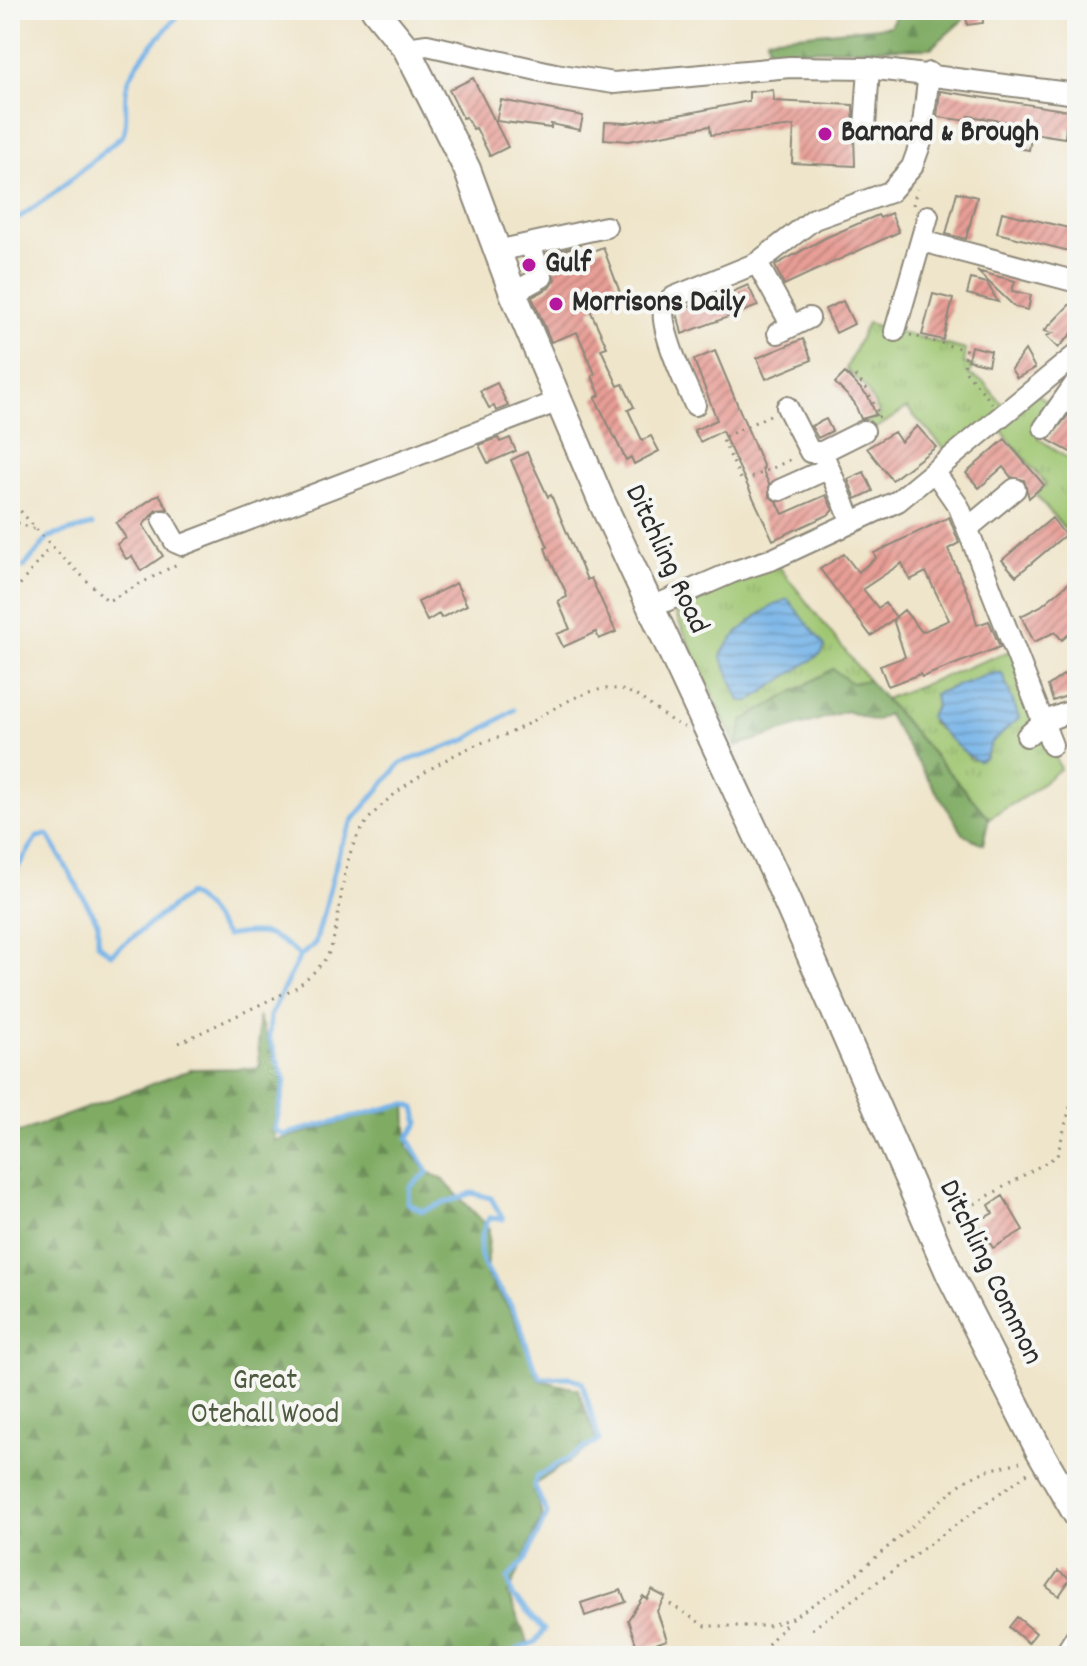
<svg xmlns="http://www.w3.org/2000/svg" width="1087" height="1666" font-family="Dekko,sans-serif">
	<style>
		.grass { fill: url(#grass-tufts); stroke: #65784e; stroke-width: 2; fill-rule: evenodd }
		.forest { fill: url(#forest-firs); stroke: #556b47; stroke-width: 2 }
		.water { fill: url(#water-rules); stroke: #506f8a; stroke-width: 2 }
		.lines { fill: none; stroke-linecap: round; stroke-linejoin: round }
		.stream { stroke: #75b3e8; stroke-width: 5 }
		.building { fill: url(#building-hatch) }
		.minor-casing { stroke: #8d887a; stroke-width: 24 }
		.major-casing { stroke: #8d887a; stroke-width: 30 }
		.path { stroke: #8d887a; stroke-width: 3; stroke-dasharray: 2 6; stroke-linecap: butt }
		.minor { stroke: #fff; stroke-width: 20 }
		.major { stroke: #fff; stroke-width: 26 }
		.poi-dot { fill: #b5179e; stroke: #f6f6f2; stroke-width: 3 }
		.labels { text-anchor: middle; dominant-baseline: central; stroke-width: 8; stroke-linejoin: round; paint-order: stroke }
		.poi-label { font-size: 30px; font-weight: bold; fill: #2b2b2b; stroke: #f6f6f2; text-anchor: start }
		.street-label { font-size: 30px; fill: #2b2b2b; stroke: #f6f6f2 }
		.park-label { font-size: 30px; fill: #4e5a40; stroke: #f6f6f2 }
	</style>
	<defs>
		<pattern id="grass-tufts" width="24" height="20" patternUnits="userSpaceOnUse" patternTransform="scale(2)"><rect width="24" height="20" fill="#9fc671"/><path d="M3 7l-1-3M5 7V3M7 7l1-3M15 17l-1-3M17 17v-4M19 17l1-3" fill="none" stroke="#89aa62"/></pattern>
		<pattern id="forest-firs" width="22" height="20" patternUnits="userSpaceOnUse" patternTransform="scale(2)"><rect width="22" height="20" fill="#7fab63"/><path d="M5 1l3.5 6h-7zM16 11l3.5 6h-7z" fill="#688b52"/></pattern>
		<pattern id="water-rules" width="6" height="5" patternUnits="userSpaceOnUse" patternTransform="scale(2)"><rect width="6" height="5" fill="#75b3e8"/><path d="M0 2.5h6" fill="none" stroke="#6092bc"/></pattern>
		<pattern id="building-hatch" width="6" height="6" patternUnits="userSpaceOnUse" patternTransform="scale(2)"><rect width="6" height="6" fill="#e79e96"/><path d="M-1 1l2-2M0 6l6-6M5 7l2-2" fill="none" stroke="#bb817b"/></pattern>
	</defs>
	<rect width="100%" height="100%" fill="#f6f6f2"/>
	<filter id="ink" filterUnits="userSpaceOnUse"><feTurbulence type="fractalNoise" baseFrequency=".0125" numOctaves="2"/><feDisplacementMap in="SourceGraphic" scale="16" xChannelSelector="R" yChannelSelector="G"/><feConvolveMatrix kernelMatrix="1 2 1 2 8 2 1 2 1" color-interpolation-filters="sRGB"/></filter>
	<filter id="wash" filterUnits="userSpaceOnUse"><feTurbulence type="fractalNoise" baseFrequency=".006" numOctaves="4" result="noise"/><feDisplacementMap in="SourceGraphic" scale="32" xChannelSelector="R" yChannelSelector="G"/><feGaussianBlur stdDeviation="1.8" result="paint"/><feColorMatrix in="noise" values="0 0 0 0 0 0 0 0 0 0 0 0 0 0 0 0 0 1.4 0 .05"/><feComposite in="paint" operator="in"/></filter>
	<g filter="url(#wash)">
		<rect width="100%" height="100%" fill="#efe5ca"/>
		<path class="grass" d="M867,323L966,350L964,364L974,366L969,375L983,381L1007,410L1032,390L1057,409L1038,438L1077,465V526L1068,533L1036,495L1046,484L994,422L951,456L907,408L866,435L860,425L880,415L866,388L846,369Z
			M773,559L868,680L744,720L736,746L669,600Z
			M1015,649L1060,769L1029,794L989,818L885,699ZM993,673H1002L1019,717L992,742L985,758L971,760L957,742L931,723L932,711L936,707L934,694Z"/>
		<path class="forest" d="M899,10H964V19L931,48L769,50L767,38L890,26Z
			M833,669L851,683L868,680L989,818L983,844L964,835L887,714L875,721L846,711L736,746L744,720Z
			M258,1016L283,1080L274,1141L406,1104L408,1147L426,1171L443,1180L489,1228L487,1276L512,1313L539,1380L578,1389L597,1442L534,1485L542,1517L508,1595L528,1642L511,1656H10V1136L193,1069L259,1068Z"/>
		<path class="water" d="M788,599L825,646L822,653L750,701H740L721,656C730,635 766,606 788,599Z
			M993,673H1002L1019,718L992,742L985,758L979,761C971,760 932,724 929,716L936,707L934,694Z"/>
		<g class="lines">
			<path class="stream" d="M10,224L57,191L123,135C129,118 123,103 127,86C132,62 167,29 183,10
				M24,567L49,537L92,525
				M10,880L37,837L48,835L98,923V944L111,954L188,894L204,906L226,936C263,930 272,931 300,956
				M503,1656L535,1642L544,1630L513,1597L508,1578L526,1559L547,1514L534,1485L537,1477L599,1440L582,1382L569,1377L541,1378C527,1358 526,1334 515,1313C498,1278 464,1264 489,1218L503,1219L491,1198L472,1193L422,1211L408,1203L410,1187L428,1172L408,1138L419,1123L415,1108L406,1104L395,1106L283,1135L275,1130L285,1080L269,1038L270,1016L300,956L315,944L340,848L354,819L401,763L466,740L514,710"/>
		</g>
		<g id="blocks">
			<path class="building" d="M966,10H982L983,23L967,25Z
				M473,78L508,147L490,156L476,128L473,129L466,117L463,118L449,90Z
				M773,90L774,101L853,105L855,166L792,163L794,126L711,135L710,126L629,141L604,139L605,122L626,123L689,113L749,101V92Z
				M940,91L1077,112V130L1066,128L1065,138L1032,133L1029,150L1017,148L1021,124L969,116L968,121L937,117Z
				M501,100L583,116L580,130L551,124V128L496,121Z
				M957,192L977,197L966,239L946,234Z
				M1002,212L1077,230V253L997,233Z
				M891,213L899,232L784,285L775,266L777,264L825,238L878,215L880,218Z
				M574,247L577,257L603,247L622,298L590,310L607,347L601,349L618,386L623,384L634,407L628,410L642,440L651,436L659,451L634,464L631,457L626,460L595,398L600,395L592,376L595,374L577,332L551,342L532,297L549,288L555,279L547,254Z
				M977,271L1015,281L1012,291L1031,295L1028,310L1015,307Z
				M971,279L987,283L998,302L967,294Z
				M748,285L758,306L682,334L677,312L693,304L695,308Z
				M933,294L953,299L943,340L922,335Z
				M1077,297V328L1058,348L1046,336L1053,333L1044,331Z
				M843,301L854,324L836,333L825,309Z
				M803,339L812,360L766,379L757,358Z
				M971,346L991,351L988,365L968,360Z
				M1025,350L1035,368L1017,378L1011,369Z
				M715,351L764,468L762,469L769,484V496L777,502L783,514L826,495L833,510L828,515L773,540L722,431L700,442L694,430L717,420L694,360Z
				M845,373L868,396L876,415L861,419L854,402L835,383Z
				M497,383L508,406L496,411L494,406L489,408L480,391Z
				M1077,404V446L1072,453L1048,440Z
				M826,419L832,431L818,438L811,426Z
				M917,426L936,447L892,480L867,448L894,432L901,442Z
				M498,438L500,442L510,438L516,451L488,463L479,445Z
				M1005,439L1044,485L1029,498L1024,480L1011,477L1003,467L979,488L966,473Z
				M527,452L548,497L551,495L587,580L591,578L616,632L599,639L596,632L563,647L557,634L570,629L558,601L567,597L565,590L548,556L545,548L548,547L511,460Z
				M864,472L873,491L856,499L848,479Z
				M159,494L168,509L156,510L143,525L163,556L141,571L132,556L126,559L117,544L126,538L116,523Z
				M949,517L959,543L948,549L971,601L977,625L989,621L1000,647L922,677L920,674L888,686L880,666L905,657L893,619L904,610L922,632L949,620L926,572L910,580L902,563L863,589L878,608L885,603L896,617L871,636L820,569L844,554L858,572L876,558L874,553Z
				M1052,518L1065,535L1016,576L1002,560Z
				M1077,576V627L1062,640L1055,632L1034,642L1021,616L1041,606Z
				M456,583L467,605L441,618L439,614L427,621L418,602Z
				M1077,665V692L1053,701L1048,686Z
				M1003,1196L1023,1230L993,1248L977,1222L993,1213L989,1205Z
				M1058,1571L1070,1579L1059,1596L1047,1587Z
				M621,1590L626,1602L585,1616L581,1603Z
				M652,1590L665,1597L657,1611L667,1640L638,1650L628,1620L643,1596L647,1599Z
				M1017,1617L1036,1633L1028,1643L1009,1627Z"/>
		</g>
	</g>
	<g filter="url(#ink)">
		<use href="#blocks" fill-opacity="0" stroke="#8d887a" stroke-width="2"/>
		<g class="lines">
			<defs>
				<path id="minor" d="M406,48L427,45L555,74L614,83L790,67L869,68L1077,94
					M865,127L869,68
					M922,241L1077,282
					M497,251L606,227
					M757,263L792,326
					M513,293L542,277L530,245
					M895,331L928,216
					M778,333L809,318
					M695,405C687,388 656,322 665,306C667,302 671,300 674,297L757,263L814,219L890,192L912,167L921,142L929,73
					M787,407L810,452H822
					M1044,428L1077,381
					M934,471L959,507L1052,745
					M780,490L827,469
					M163,521L175,542L182,545L559,401
					M852,522L822,452L864,431
					M968,528L1015,489
					M652,607L733,572L773,559L898,501L1077,354
					M1027,736L1043,722L1066,713
					M1064,1656L1077,1635"/>
				<path id="major" d="M375,10L406,48L467,169L513,293L601,500L774,872L950,1275L1039,1450L1077,1515"/>
			</defs>
			<use href="#minor" class="minor-casing"/>
			<use href="#major" class="major-casing"/>
			<path class="path" d="M913,205L917,189
				M910,335L966,350L964,369L992,403
				M855,376L866,388L880,416L876,418
				M770,415L722,438L742,482L792,459
				M10,499L51,546L108,601L179,563
				M10,520L36,530
				M10,597L50,547
				M179,1043L295,988C308,978 325,964 331,948C343,909 339,866 361,830C380,798 437,762 471,747C486,740 502,738 516,730C544,716 584,685 616,689C643,692 660,718 684,727
				M947,1220L1057,1156L1077,1081
				M670,1604L705,1626H768L792,1618L845,1584L963,1482L985,1471L1020,1462
				M812,1629L1029,1472
				M757,1656L789,1621"/>
			<use href="#minor" class="minor"/>
			<use href="#major" class="major"/>
		</g>
	</g>
	<g class="poi-dot">
		<circle cx="825" cy="134" r="8"/>
		<circle cx="529" cy="265" r="8"/>
		<circle cx="556" cy="304" r="8"/>
	</g>
	<g class="labels">
		<g class="poi-label">
			<text x="841" y="134">Barnard &amp; Brough</text>
			<text x="545" y="265">Gulf</text>
			<text x="572" y="304">Morrisons Daily</text>
		</g>
		<g class="street-label">
			<text transform="translate(665 560) rotate(65)">Ditchling Road</text>
			<text transform="translate(989 1273) rotate(64)">Ditchling Common</text>
		</g>
		<g class="park-label">
			<text x="265" y="1382">Great<tspan x="265" dy="34">Otehall Wood</tspan></text>
		</g>
	</g>
	<rect width="1087" height="1666" fill="none" stroke="#f6f6f2" stroke-width="40"/>
</svg>
